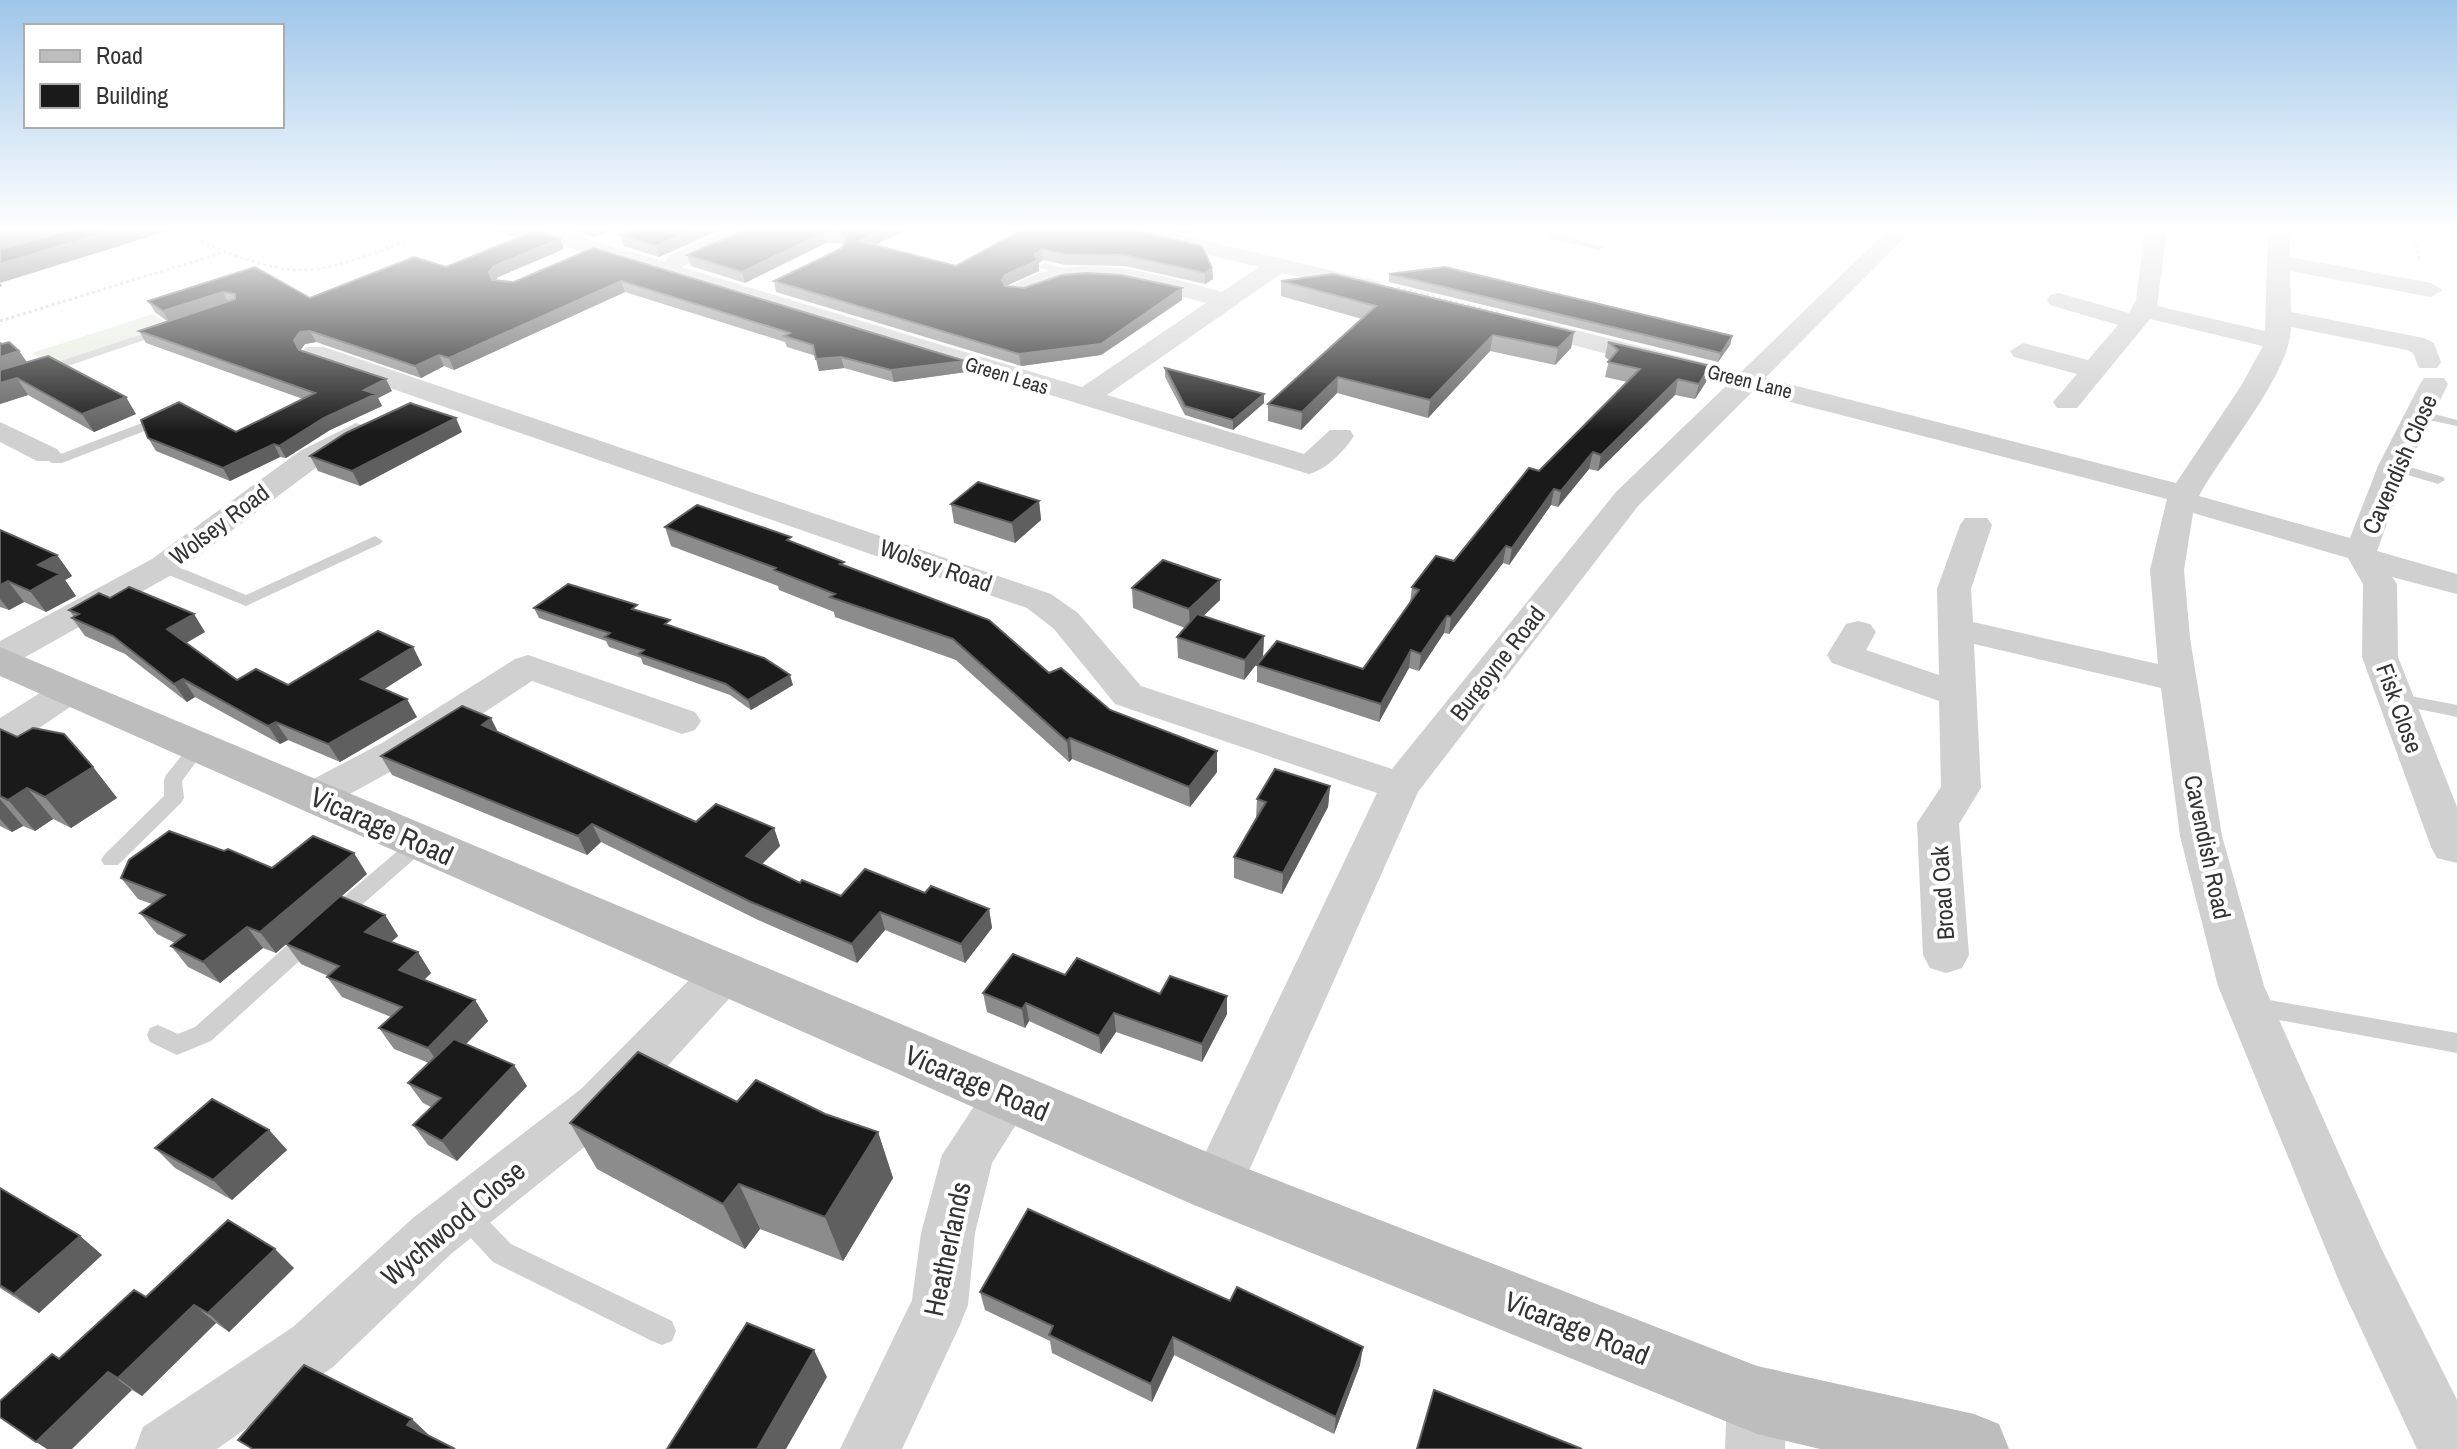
<svg xmlns="http://www.w3.org/2000/svg" width="2457" height="1449" font-family="'Archivo Narrow',sans-serif">
	<style>
		.green { fill: #e6ecdf }
		.lines { fill: none; stroke-linecap: round; stroke-linejoin: round }
		.path { stroke: #cdcdcd; stroke-width: 3; stroke-dasharray: 3 3; stroke-linecap: butt }
		.lane { fill: #d0d0d0; fill-rule: evenodd }
		.street { fill: #d0d0d0; fill-rule: evenodd }
		.secondary { fill: #bdbdbd; fill-rule: evenodd }
		.wall { fill: #8c8c8c }
		.shaded-wall { fill: #5f5f5f }
		.building { fill: #1a1a1a; stroke: #5f5f5f; stroke-width: 2 }
		.labels { text-anchor: middle; dominant-baseline: central; stroke-width: 8; stroke-linejoin: round; paint-order: stroke }
		.far-street-label { font-size: 20px; fill: #333; stroke: #fff }
		.street-label { font-size: 24px; fill: #333; stroke: #fff }
		.near-street-label { font-size: 28px; fill: #333; stroke: #fff }
	</style>
	<rect width="100%" height="100%" fill="#fff"/>
	<path class="green" d="M153,314L172,326L50,366L32,353Z"/>
	<g class="lines">
		<path class="path" d="M174,229C211,245 257,269 298,270C345,270 393,244 436,229
			M2415,239L2420,262
			M1397,288L1500,313
			M0,321L225,252"/>
		<path class="lane" d="M1554,229H1565L1560,235L1604,247L1599,250L1549,238L1548,236Z
			M1044,263L1083,273L1085,275L1079,278L1040,268L1038,266Z
			M161,328L171,331L0,389V381Z
			M2419,410L2457,420V426L2414,417L2412,414Z
			M155,418L162,422L160,425L62,463H52L40,455L47,451L58,455Z
			M2393,462L2443,477L2445,480L2438,484L2388,469V463Z
			M375,536L383,541L380,544L246,606L151,568L159,563L186,570L246,595Z
			M2395,693L2457,705V717L2389,703L2386,699Z
			M198,741L207,747L182,781L184,798L181,803L118,865H104L101,860L104,855L164,796V780L166,775L192,743Z
			M420,836L427,838L430,843L427,848L341,923L334,925L327,923L324,917L327,911L413,838Z
			M309,931L317,933L320,939L317,945L211,1041L177,1055L150,1042L147,1035L150,1028L158,1025L178,1034L195,1027L301,933Z
			M2252,997L2457,1033V1053L2252,1015L2244,1012L2241,1006L2244,1000Z
			M464,1201L473,1205L511,1244L672,1321L676,1331L672,1341L662,1345L652,1341L493,1262L455,1221L451,1213L455,1205Z"/>
		<path class="street" d="M49,229H84L81,234L0,258V244Z
			M537,229H555L665,262L668,256L729,229H758L755,234L681,267L1082,387L1206,303C1162,291 1116,277 1070,282C1049,284 1029,301 1009,296L1006,291C1011,284 1019,282 1027,278C1089,252 1160,275 1222,292L1259,267L1120,234L1117,229H1156L1380,282L1383,287L1371,294L1282,273L1107,395L1304,454L1330,430H1350L1354,436C1344,451 1326,470 1309,474L537,238L534,233Z
			M1889,229H1913L1765,378L2176,483L2241,386L2263,346L2150,319L2077,408H2057L2053,402L2077,374L2014,357L2010,351L2023,343L2088,360L2118,325L2050,305L2047,300L2050,295L2059,293L2129,313L2136,300L2145,229H2167L2157,306L2265,331L2268,229H2290V257L2431,283L2443,290L2431,297L2290,271L2291,312L2424,338L2434,343L2441,362L2437,368H2419L2413,353L2407,350L2291,327C2291,373 2222,452 2199,496L2350,538L2378,466L2420,384L2424,378H2444L2448,384L2408,466L2377,551L2457,574V594L2392,577L2397,584L2398,657L2457,807V863L2437,858L2431,847L2362,657L2363,584L2348,558L2193,513L2184,570L2190,638L2222,836L2264,986L2381,1248L2457,1400V1449H2417L2341,1286L2218,986L2180,836L2161,688L1974,644L1981,788L1959,824L1969,955L1962,968L1946,973L1930,968L1923,955L1917,823L1941,787L1939,701L1832,663L1827,655L1846,624L1858,621L1870,624L1876,632L1866,650L1939,675L1937,589L1960,525L1965,518H1987L1992,525L1971,589L1973,622L2158,664L2150,570L2167,499L1752,392L1638,506L1418,792L1235,1202L1216,1209L1197,1202L1190,1185L1377,793L1115,704L1054,629L1027,608L306,359L302,353L306,347H324L1051,594L1078,613L1141,686L1392,769L1616,492L1727,385L1515,330L1511,325L1515,320L1524,317L1741,372Z
			M0,422L57,449L62,455L57,461H37L0,442Z
			M356,423L366,426L370,432L366,438L321,464L175,573L13,664L0,667V641L152,559L300,451Z
			M528,655L695,712L701,721L695,730L682,734L532,681L410,761L328,806L314,810L300,806L294,796L300,786L382,743L515,659Z
			M69,679L82,683L87,691L82,699L14,745L0,749V718L56,683Z
			M723,956L739,962L746,975L739,988L617,1121L451,1254L333,1367L217,1449H135L143,1427L293,1327L413,1218L581,1089L707,962Z
			M1008,1075L1026,1082L1033,1097L992,1163L975,1233L968,1305L960,1325L902,1449H840L912,1300L921,1233L942,1155L990,1082Z
			M1757,1370L1778,1379L1787,1400L1785,1449H1725L1727,1400L1736,1379Z"/>
		<path class="secondary" d="M0,647L1238,1165L1757,1366L1974,1414L1999,1424L2009,1449H1820L1757,1434L1194,1205L0,676Z"/>
	</g>
	<path class="wall" d="M487,229H534V230L564,249L498,277L496,280L514,282L593,248L965,361L966,372L894,382L844,368L819,371L816,356L787,347L785,342L625,292L454,370L444,366L421,378L316,342L305,344L300,350L392,391L378,398L382,406L330,430L286,458L280,457L230,481L156,451L148,438L236,432L303,399L146,343L139,331L168,322L155,312L148,301L255,267L310,298L446,267L518,238Z
		M566,229H613L593,237Z
		M722,229L659,257L624,246L620,235Z
		M747,229H907L875,245L956,266L1013,234L993,229H1130L1212,268L1213,279L1205,284L1125,266L1065,265L1043,260L1039,263V271L1006,286L1024,288H1182V300L1101,355L1021,366L776,292L774,281L842,248L844,244L843,243H826L745,283L691,266L687,255Z
		M1167,229H1191V235Z
		M1519,229H1544L1540,233Z
		M1389,274L1732,336L1730,345L1718,362L1389,282Z
		M1281,281L1574,332L1571,348L1555,365L1490,351L1428,418L1337,393L1301,430L1268,421V404L1362,319L1281,296Z
		M1608,342L1706,382L1695,399L1675,395L1598,471L1589,469L1558,507L1551,505L1509,565L1503,563L1449,634L1444,633L1419,671L1409,668L1379,722L1257,682V665L1363,669L1410,603L1412,587L1454,561L1539,471L1627,382L1605,377L1609,360L1605,357Z
		M0,343L19,351L27,362L136,414L94,432L28,395L0,404Z
		M1165,368L1264,394V403L1233,430L1185,415L1165,377Z
		M462,432L360,486L318,471L310,456Z
		M1039,501L1041,520L1015,543L954,523L951,504Z
		M665,527L793,542L845,566L1049,673L1217,772L1190,807L1072,759L1069,762L956,660L835,617L834,612L779,590L778,586L671,546Z
		M0,530L57,555L72,576L65,580L76,596L46,612L24,602L9,610L0,607Z
		M1220,580V600L1203,616L1264,636L1263,656L1244,680L1178,658L1177,637L1185,628L1133,608L1132,588Z
		M534,608L639,611L793,685L751,710L730,695L643,664L641,658L609,647L606,641L539,618Z
		M69,610L205,632L186,643L237,680L288,685L413,647L422,665L384,689L417,717L340,762L288,740L280,744L195,697L187,702L125,654L85,636L72,618L74,617Z
		M0,729L93,767L117,798L71,828L53,819L35,831L23,826L12,832L0,826Z
		M498,732L696,822L774,828L780,846L762,864L800,883L841,896L925,893L989,909L992,928L965,963L885,930L857,963L758,920L601,842L587,855L392,775L381,756Z
		M1330,786L1328,807L1282,894L1234,878V857L1256,819L1257,799Z
		M224,851L272,868L367,874L341,897L385,915L398,936L391,942L431,973L424,980L475,1000L488,1021L466,1044L527,1086L457,1161L428,1145L413,1125L431,1107L423,1103L408,1083L429,1063L394,1049L379,1028L391,1017L342,997L327,977L328,976L301,964L286,944L276,953L263,948L220,983L188,967L171,946L175,943L157,934L140,913L152,904L138,899L121,878Z
		M1065,975L1160,994L1227,1014L1202,1062L1116,1032L1101,1054L1029,1021L1025,1028L987,1012L983,993Z
		M737,1102L825,1114L878,1132L893,1178L843,1261L760,1229L745,1249L597,1169L570,1123Z
		M269,1130L287,1150L232,1200L175,1168L155,1148Z
		M0,1188L80,1236L102,1255L39,1313L0,1288Z
		M294,1268L229,1332L216,1323L142,1396L132,1390L59,1359L146,1297Z
		M980,1292L1360,1365L1334,1434L1174,1355L1152,1402L1052,1353L1050,1341L985,1310Z"/>
	<path class="shaded-wall" d="M5,229H66L0,249V230Z
		M117,229H174L0,283L2,286L0,287V264Z
		M590,229H613L593,237Z
		M695,229H722L659,257L656,246Z
		M884,229H907L862,252L859,241Z
		M823,233L826,243L745,283L742,272Z
		M560,239L564,249L498,277L493,283L489,272L494,266Z
		M1042,249L1043,260L1039,263V271L1006,286L1003,291L1002,280L1005,275Z
		M1212,268L1213,279L1205,284V273Z
		M621,281L625,292L454,370L449,358Z
		M1182,288V300L1101,355L1021,366L1019,354Z
		M223,292L229,303L170,323L163,311Z
		M310,331L316,342L305,344L300,351L294,340L300,332Z
		M1574,332L1571,348L1555,365L1558,348Z
		M1493,335L1490,351L1428,418L1430,400Z
		M1732,336L1730,345L1718,362L1721,353Z
		M19,351L31,368L0,378V357Z
		M439,355L444,366L421,378L415,366Z
		M841,357L844,368L819,371L816,359Z
		M965,361L966,372L894,382L891,370Z
		M1710,366L1706,382L1695,399L1699,384Z
		M1338,377L1337,393L1301,430L1302,412Z
		M17,378L28,395L0,404V383Z
		M386,379L392,391L378,398L382,406L330,430L286,458L279,446L364,390Z
		M1678,379L1675,395L1598,471L1601,455Z
		M1264,394V403L1233,430V420Z
		M126,397L136,414L94,432L82,414Z
		M456,418L462,432L360,486L352,471Z
		M274,444L280,457L230,481L223,468Z
		M1593,452L1589,469L1558,507L1561,491Z
		M1554,489L1551,505L1509,565L1512,548Z
		M1039,501L1041,520L1015,543L1012,523Z
		M1506,546L1503,563L1449,634L1451,617Z
		M57,555L72,576L65,580L76,596L46,612L30,591L38,565Z
		M1220,580V600L1190,629L1189,609Z
		M8,581L24,602L9,610L0,599V585Z
		M194,614L205,632L179,647L167,629Z
		M1447,616L1444,633L1419,671L1421,654Z
		M1264,636L1263,656L1244,680L1245,660Z
		M413,647L422,665L372,697L361,679Z
		M1411,650L1409,668L1379,722L1381,704Z
		M790,675L793,685L751,710L748,700Z
		M183,679L195,697L187,702L174,684Z
		M407,699L417,717L340,762L328,744Z
		M491,718L500,736L482,725Z
		M276,722L288,740L280,744L268,726Z
		M1070,738L1072,759L1069,762L1067,741Z
		M1217,751V772L1190,807L1189,787Z
		M93,767L117,798L71,828L45,797Z
		M1330,786L1328,807L1282,894L1283,873Z
		M27,788L53,819L35,831L8,800Z
		M0,799L23,826L12,832L0,819Z
		M592,824L601,842L587,855L578,836Z
		M774,828L780,846L752,874L746,856Z
		M354,853L367,874L276,953L260,932Z
		M989,909L992,928L965,963L961,944Z
		M880,912L885,930L857,963L852,944Z
		M385,915L398,936L379,952L365,932Z
		M247,927L263,948L220,983L203,962Z
		M418,952L431,973L413,991L399,970Z
		M1227,996V1014L1202,1062V1044Z
		M475,1000L488,1021L442,1069L428,1048Z
		M1026,1003L1029,1021L1025,1028L1022,1009Z
		M1114,1013L1116,1032L1101,1054L1099,1036Z
		M514,1065L527,1086L457,1161L442,1141Z
		M269,1130L287,1150L232,1200L213,1180Z
		M878,1132L893,1178L843,1261L825,1217Z
		M739,1184L760,1229L745,1249L723,1204Z
		M80,1236L102,1255L39,1313L14,1294Z
		M275,1249L294,1268L229,1332L208,1313Z
		M194,1305L216,1323L142,1396L118,1378Z
		M1173,1337L1174,1355L1152,1402L1151,1384Z
		M1363,1347L1360,1365L1334,1434L1336,1417Z
		M814,1350L827,1377L786,1449H757Z
		M108,1372L132,1390L72,1449H47L36,1442Z
		M412,1419L430,1436L407,1425Z"/>
	<path class="building" d="M73,229H117L0,264V249Z
		M520,229H531L560,239L494,266L489,272L492,280L514,282L593,248L965,361L891,370L841,357L816,359L813,345L784,336L790,333L621,281L449,358L439,355L415,366L310,331L300,332L294,340L299,350L386,379L364,390L376,394L324,418L279,446L274,444L223,468L148,438L141,420L179,402L236,432L315,393L139,331L235,299V294L223,292L163,311L148,301L255,267L310,298L414,257L446,267L532,232Z
		M633,229H695L656,246L620,235Z
		M747,229H884L859,241L956,266L1023,229H1130L1202,246L1212,268L1205,273L1124,255L1064,254L1042,249L1034,255L1038,260L1005,275L1002,280L1005,286L1024,288L1062,275L1086,273L1121,275L1182,288L1101,344L1019,354L774,281L842,248L846,239L841,232L823,233L742,272L687,255Z
		M1445,267L1732,336L1721,353L1389,274Z
		M1333,274L1574,332L1558,348L1493,335L1430,400L1338,377L1302,412L1268,404L1376,306L1281,281Z
		M9,342L19,351L0,357V343L2,344Z
		M1608,342L1710,366L1699,384L1678,379L1601,455L1593,452L1561,491L1554,489L1512,548L1506,546L1451,617L1447,616L1421,654L1411,650L1381,704L1257,665L1277,641L1363,669L1419,590L1412,587L1436,556L1454,561L1529,468L1539,471L1640,369L1608,362L1618,350Z
		M48,356L126,397L82,414L17,378L0,383V370Z
		M1165,368L1264,394L1233,420L1185,406Z
		M410,403L456,418L352,471L310,456L346,433Z
		M978,482L1039,501L1012,523L951,504Z
		M697,505L791,537L787,540L844,562L840,564L989,620L1049,673L1061,668L1110,710L1217,751L1189,787L1070,738L1067,741L953,639L830,597L835,594L774,570L776,568L665,527Z
		M0,530L57,555L38,565L60,574L30,591L8,581L0,585Z
		M1163,560L1220,580L1189,609L1132,588Z
		M568,584L637,605L632,609L670,620L665,624L764,658L790,675L748,700L726,684L639,654L644,650L605,637L610,633L534,608Z
		M129,587L194,614L167,629L237,680L256,669L288,685L378,631L413,647L361,679L407,699L328,744L276,722L268,726L183,679L174,684L113,636L72,618L79,614L69,610L99,593L110,598Z
		M1197,614L1264,636L1245,660L1177,637Z
		M462,706L491,718L482,725L696,822L716,804L774,828L746,856L800,883L802,880L841,896L865,869L925,893L931,886L989,909L961,944L880,912L852,944L751,902L592,824L578,836L381,756Z
		M33,728L64,734L93,767L45,797L27,788L8,800L0,796V729L17,737Z
		M1275,769L1330,786L1283,873L1234,857L1266,802L1257,799Z
		M169,831L224,851L228,849L272,868L313,836L354,853L260,932L247,927L203,962L171,946L185,935L140,913L165,895L121,878L129,860Z
		M340,896L385,915L365,932L418,952L399,970L475,1000L428,1048L379,1028L402,1007L327,977L339,966L286,944Z
		M1013,954L1065,975L1077,958L1160,994L1170,976L1227,996L1202,1044L1114,1013L1099,1036L1026,1003L1022,1009L983,993Z
		M454,1039L514,1065L442,1141L413,1125L441,1098L408,1083Z
		M638,1052L737,1102L756,1080L825,1114L878,1132L825,1217L739,1184L723,1204L570,1123Z
		M212,1099L269,1130L213,1180L155,1148Z
		M0,1188L80,1236L14,1294L0,1285Z
		M1028,1209L1230,1301L1237,1287L1363,1347L1336,1417L1173,1337L1151,1384L1049,1335L1053,1326L980,1292Z
		M228,1220L275,1249L208,1313L194,1305L118,1378L108,1372L36,1442L0,1417V1401L52,1354L59,1359L134,1290L146,1297Z
		M747,1323L814,1350L757,1449H667Z
		M304,1365L412,1419L407,1425L455,1449H253L238,1440Z
		M1434,1390L1582,1449H1417Z"/>
	<linearGradient id="sky" x2="0" y2="1"><stop stop-color="#9ec6ea"/><stop offset="0.53" stop-color="#fff"/><stop offset="1" stop-color="#fff" stop-opacity="0"/></linearGradient>
	<rect width="2457" height="432" fill="url(#sky)"/>
	<g class="labels">
		<g class="far-street-label">
			<text transform="translate(1007 375) rotate(17)">Green Leas</text>
			<text transform="translate(1750 381) rotate(14)">Green Lane</text>
		</g>
		<g class="street-label">
			<text transform="translate(2399 464) rotate(-66)">Cavendish Close</text>
			<text transform="translate(219 524) rotate(-37)">Wolsey Road</text>
			<text transform="translate(936 565) rotate(19)">Wolsey Road</text>
			<text transform="translate(1497 663) rotate(-52)">Burgoyne Road</text>
			<text transform="translate(2400 708) rotate(70)">Fisk Close</text>
			<text transform="translate(2208 847) rotate(78)">Cavendish Road</text>
			<text transform="translate(1942 893) rotate(-94)">Broad Oak</text>
		</g>
		<g class="near-street-label">
			<text transform="translate(382 826) rotate(24)">Vicarage Road</text>
			<text transform="translate(977 1083) rotate(23)">Vicarage Road</text>
			<text transform="translate(453 1223) rotate(-40)">Wychwood Close</text>
			<text transform="translate(947 1249) rotate(-78)">Heatherlands</text>
			<text transform="translate(1577 1328) rotate(22)">Vicarage Road</text>
		</g>
	</g>
	<rect x="24" y="24" width="260" height="104" fill="#ffffff" stroke="#adadad" stroke-width="2"/>
	<rect x="40" y="50" width="40" height="12" fill="#bdbdbd" stroke="#adadad" stroke-width="2"/>
	<text x="96" y="64" font-size="24" fill="#333333">Road</text>
	<rect x="40" y="84" width="40" height="24" fill="#1a1a1a" stroke="#adadad" stroke-width="2"/>
	<text x="96" y="104" font-size="24" fill="#333333">Building</text>
</svg>
